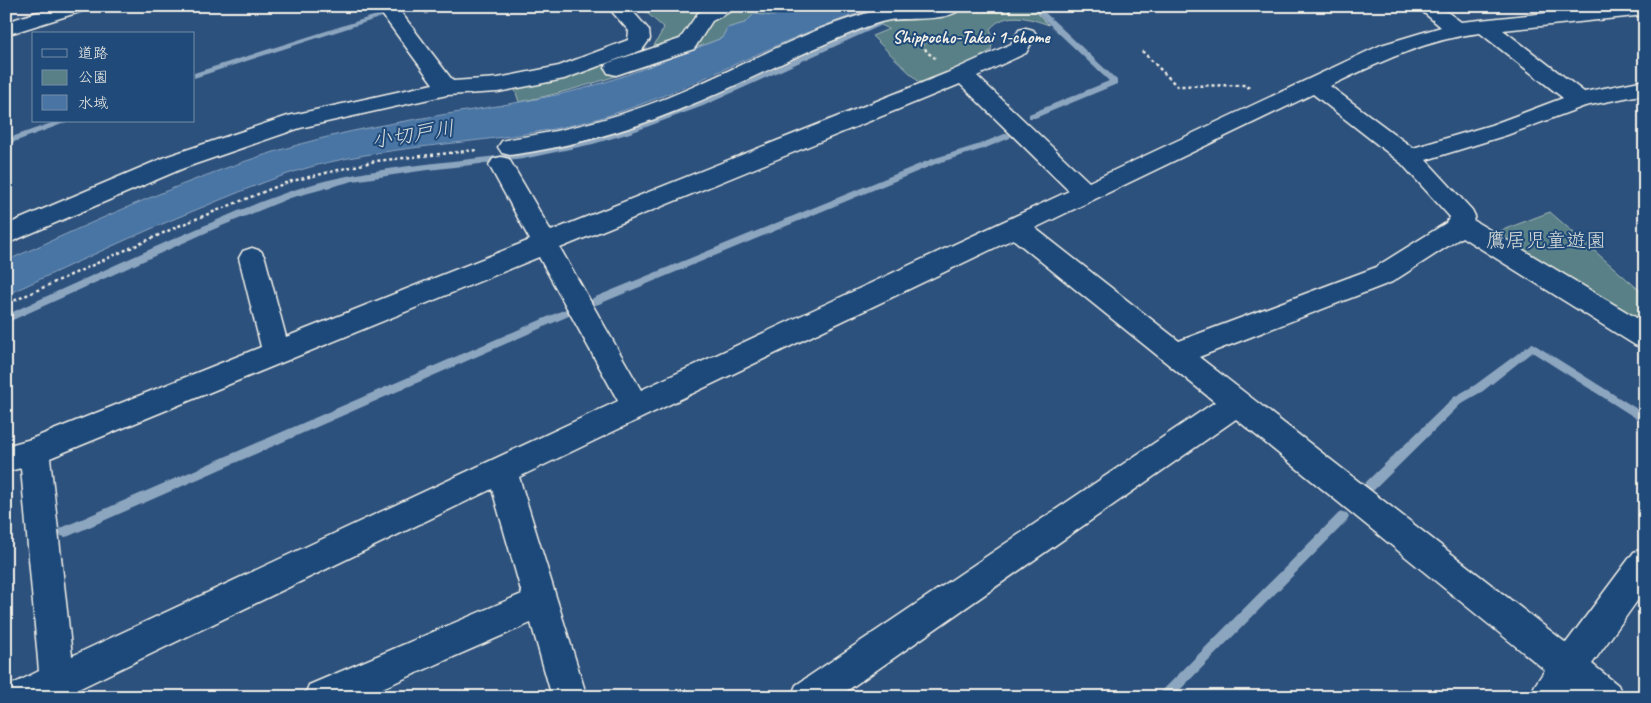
<svg xmlns="http://www.w3.org/2000/svg" width="1651" height="703" font-family="Caveat,'Klee One',sans-serif">
	<style>
		.green { fill: #598086; stroke: #a6b8b7 }
		.water { fill: #4974a4; stroke: #8da6bf }
		.lines { fill: none; stroke-linecap: round; stroke-linejoin: round }
		.stream { fill: #8da6bf; fill-rule: evenodd }
		.minor-casing { stroke: #f4f1e8; stroke-width: 3 }
		.path-far1 { stroke: #f4f1e8; stroke-width: 2.5; stroke-dasharray: 3 3; stroke-linecap: butt }
		.path { stroke: #f4f1e8; stroke-width: 4; stroke-dasharray: 4.5 4.5; stroke-linecap: butt }
		.minor { fill: #1f4a7a; fill-rule: evenodd }
		.labels { text-anchor: middle; dominant-baseline: central; stroke-width: 4; stroke-linejoin: round; paint-order: stroke }
		.far-neighbourhood-label { font-size: 18px; font-weight: bold; fill: #f4f1e8; stroke: #1f4a7a }
		.park-label { font-size: 20px; fill: #dde0d9; stroke: #1f4a7a }
		.water-label { font-size: 21px; font-style: italic; fill: #dadede; stroke: #1f4a7a }
	</style>
	<rect width="100%" height="100%" fill="#2d517d"/>
	<filter id="ink" filterUnits="userSpaceOnUse"><feTurbulence type="fractalNoise" baseFrequency=".02" numOctaves="2"/><feDisplacementMap in="SourceGraphic" scale="10" xChannelSelector="R" yChannelSelector="G"/><feConvolveMatrix kernelMatrix="1 2 1 2 8 2 1 2 1" color-interpolation-filters="sRGB"/></filter>
	<g filter="url(#ink)">
		<path class="green" d="M639,6H798L773,16L754,15L745,23L727,28L722,38C655,63 590,88 519,102L514,87L565,77L652,49L664,28Z
			M884,6H1030L1049,25C1029,18 1006,10 990,29L993,39L991,50L977,59L923,86L872,36L889,29L858,13Z
			M1550,212L1645,295V316L1636,320L1492,234Z"/>
		<path class="water" d="M798,6H884C783,33 694,92 593,120C507,143 417,142 330,162C286,172 244,190 203,207C136,234 71,265 6,295V261C109,215 213,166 323,138C402,118 482,111 561,94C616,82 670,58 722,38L727,28L745,23L754,14L773,16Z"/>
		<g class="lines">
			<path class="stream" d="M405,6H416L194,78V73Z
				M1030,6H1038L1117,80V84L1035,118H1029V114L1109,81Z
				M875,23H878L882,25L703,106L630,133L593,144L523,159L420,171L353,181L290,198L212,230L6,323V315C58,291 110,267 162,244C208,224 253,203 300,188C394,159 493,164 588,140C688,114 781,64 875,23Z
				M57,121H70L6,145V139Z
				M1007,133L1011,136L1010,138L983,149L938,163L599,304L596,305L591,301L593,298L932,159L977,145Z
				M568,308L573,312L571,315L69,536L65,537L61,536L59,532L61,528Z
				M1532,343L1645,414V424L1532,352L1483,391L1462,403L1374,490L1370,491L1366,490L1364,486L1366,482L1454,397L1475,385Z
				M1343,512L1347,513L1349,517L1347,521L1173,697H1158L1160,693L1339,513Z"/>
			<defs>
				<path id="minor" d="M57,6H89L86,10L6,35V22Z
					M376,6H396L453,81L498,78L559,66L628,40L629,31L607,6H628L649,30L650,39L642,50L564,79L498,92L447,95L300,128L184,168L6,244V225L168,156L288,116L433,84Z
					M710,6H736L733,10L712,21L694,49L616,75L608,73L605,68L608,63L680,39L698,13Z
					M963,6C952,23 909,17 890,20C879,22 868,26 858,30C797,54 739,86 678,110C624,132 568,147 510,155L502,153L498,147L502,141L510,139C572,130 631,114 688,89C752,62 815,24 884,9C909,4 937,6 963,6Z
					M1416,6H1439L1461,22L1614,6H1645V15L1503,30L1584,92L1645,80V94L1585,106L1507,135L1426,160L1472,210L1475,216L1473,220L1645,323V348L1635,345L1462,237L1392,282L1199,357L1566,643L1634,552L1645,548V590L1592,664L1618,685L1623,697H1578L1572,692L1568,697H1530L1535,685L1545,670L1236,419L838,697H791L796,685L1215,402L1013,239L519,477L587,697H552L531,623L362,697H304L309,685L522,594L492,489L62,697H6L11,685L39,671L21,468L6,472V446L31,439L261,347L239,258L243,251L252,248L261,251L265,258L286,337L530,240L489,165L493,159L501,157L509,159L551,231L947,73L1011,44L1019,30L1026,28L1033,30L1036,34L1026,53L977,76L1089,182L1381,45L1441,27ZM1480,33L1563,98L1491,125L1413,148L1330,86C1378,63 1427,39 1480,33ZM960,84L1069,191L641,390L560,248ZM1313,94L1401,163L1450,217L1446,223L1374,268L1179,341L1035,228ZM539,257L618,401L72,656L50,458Z"/>
			</defs>
			<use href="#minor" class="minor-casing"/>
			<path class="path-far1" d="M669,6L677,11
				M978,10L1014,12
				M425,13L445,6
				M919,38L927,52L935,58
				M1142,51L1177,86L1246,85L1249,88
				M9,303L181,225L288,182L376,161L477,150"/>
			<path class="path" d="M6,304L12,301"/>
			<use href="#minor" class="minor"/>
		</g>
	</g>
	<g class="labels">
		<g class="far-neighbourhood-label">
			<text x="971" y="37">Shippocho-Takai 1-chome</text>
		</g>
		<g class="park-label">
			<text x="1546" y="240">鷹居児童遊園</text>
		</g>
		<g class="water-label">
			<text transform="translate(413 134) rotate(-9)">小切戸川</text>
		</g>
	</g>
	<rect width="1651" height="703" fill="none" stroke="#1f4a7a" stroke-width="25"/>
	<rect x="12" y="12" width="1626" height="678" fill="none" stroke="#f4f1e8" stroke-width="2" filter="url(#ink)"/>
	<rect x="32" y="32" width="162" height="90" fill="#1f4a7a" stroke="#748da6"/>
	<rect x="42" y="49" width="25" height="8" fill="#1f4a7a" stroke="#748da6"/>
	<text x="78" y="58" font-size="15" fill="#f4f1e8">道路</text>
	<rect x="42" y="70" width="25" height="15" fill="#598086" stroke="#748da6"/>
	<text x="78" y="82" font-size="15" fill="#f4f1e8">公園</text>
	<rect x="42" y="95" width="25" height="15" fill="#4974a4" stroke="#748da6"/>
	<text x="78" y="108" font-size="15" fill="#f4f1e8">水域</text>
</svg>
